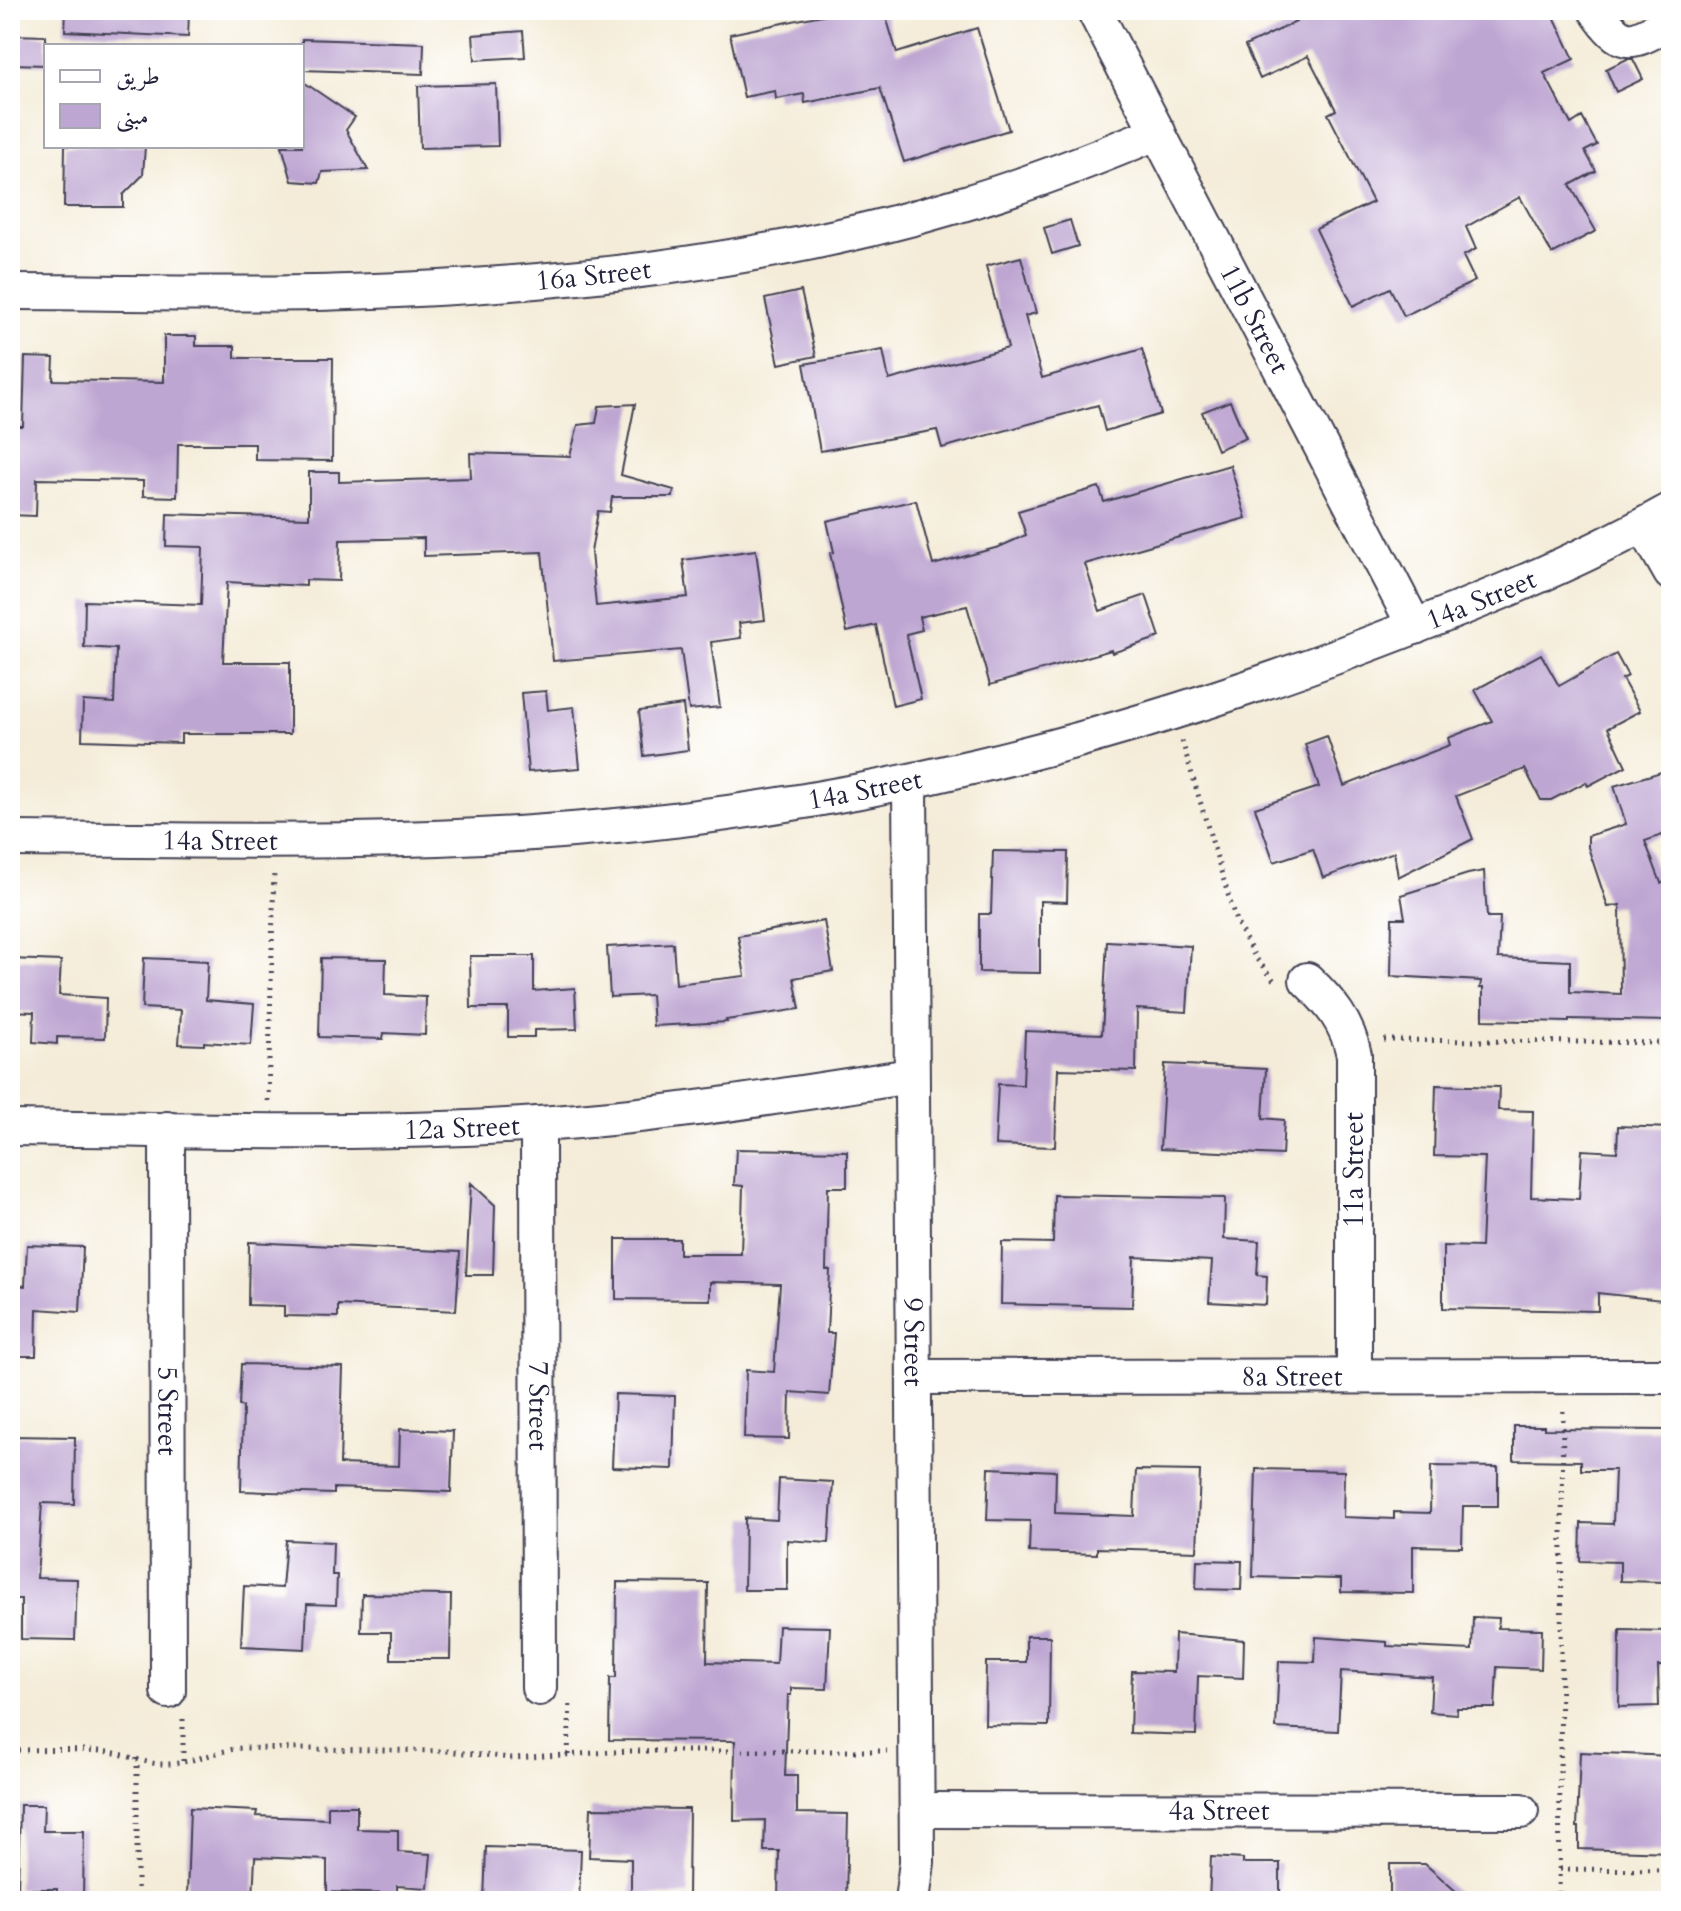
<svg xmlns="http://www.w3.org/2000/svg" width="1681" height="1911" font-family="Cardo,Amiri,serif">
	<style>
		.building { fill: #bea6d2 }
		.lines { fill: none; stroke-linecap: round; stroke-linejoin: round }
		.minor-casing { stroke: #424053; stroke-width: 38 }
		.path { stroke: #424053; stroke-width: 5; stroke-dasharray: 2 6; stroke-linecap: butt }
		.minor { stroke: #fff; stroke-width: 34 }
		.labels { text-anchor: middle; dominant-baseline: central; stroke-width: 6; stroke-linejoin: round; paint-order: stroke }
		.street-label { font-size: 28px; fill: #22223b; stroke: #fff }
	</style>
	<rect width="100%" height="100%" fill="#fff"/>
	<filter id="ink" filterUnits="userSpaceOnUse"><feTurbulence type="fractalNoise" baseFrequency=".0125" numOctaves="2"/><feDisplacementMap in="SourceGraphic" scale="16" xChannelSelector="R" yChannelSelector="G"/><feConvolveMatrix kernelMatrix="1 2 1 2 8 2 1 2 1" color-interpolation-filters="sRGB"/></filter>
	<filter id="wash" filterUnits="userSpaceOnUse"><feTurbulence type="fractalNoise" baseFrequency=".006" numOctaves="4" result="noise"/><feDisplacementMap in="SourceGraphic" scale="32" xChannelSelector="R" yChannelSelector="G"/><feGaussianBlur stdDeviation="1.8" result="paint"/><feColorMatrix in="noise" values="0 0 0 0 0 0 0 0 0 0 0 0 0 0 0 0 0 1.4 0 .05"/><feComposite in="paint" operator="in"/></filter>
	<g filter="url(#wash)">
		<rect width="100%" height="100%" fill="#f4ecd8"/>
		<g id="blocks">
			<path class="building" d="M66,10L189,12L188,37L65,31Z
				M846,10H884L897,53L977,28L1009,130L904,162L880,88L805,103L804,94L776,99L775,91L744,97L730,34Z
				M1290,10H1551L1574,59L1544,73L1571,124L1582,117L1597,145L1585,151L1596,171L1570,185L1596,231L1552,254L1520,197L1466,227L1476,249L1463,256L1475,281L1404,316L1390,288L1353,306L1316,229L1373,202L1328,114L1336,110L1308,56L1260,79L1245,46L1296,22Z
				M523,31L525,57L475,60L473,35Z
				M10,35L46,36V65L10,64Z
				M302,39L424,43L423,74L302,70Z
				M1627,59H1633L1643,79L1616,92L1606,69Z
				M302,81L355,117L346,130L368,170L322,172L319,183L292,181L282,146H302Z
				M496,84L498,146L420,148L418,86Z
				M65,146H145L143,175L123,195V207H64Z
				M1070,220L1078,246L1052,254L1044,228Z
				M1021,257L1036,313L1025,316L1042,378L1142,349L1161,414L1105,431L1098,405L942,448L937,430L820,451L804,364L883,350L889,380L1008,348L986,266Z
				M801,291L816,356L779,364L765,299Z
				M164,336H196V346H235V358H333L332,461L255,460V444H178L177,497L143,496V481L37,479L36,516L10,515V426H23L25,357L54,358L53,380L164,382Z
				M1230,401L1246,438L1217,450L1202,412Z
				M635,404L621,475L674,490L673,497H612L610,512L598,511L591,552L596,606L688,597L683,560L756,550L765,620L739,623L741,638L711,642L720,707L689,710L681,650L553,661L542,552L424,556V538L340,540L339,581L306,580V586L227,582L223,662H290V734H181V743L82,740L83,701L114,703L116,649L84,647L85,601L201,605L203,547L166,546L167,514L309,518V472H339V482L471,478L470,453L570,456L578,425L596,423L599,406Z
				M1230,465L1246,518L1085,564L1100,611L1146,595L1160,637L1112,653L1111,650L990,685L967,606L919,617L922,630L906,634L921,699L893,706L876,625L847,632L830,553L834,552L827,521L916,500L933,565L999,547L1026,535L1018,511L1099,487L1104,502Z
				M1541,654L1559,686L1616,654L1628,676L1622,679L1640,711L1608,728L1626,766L1588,786L1586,782L1551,800H1541L1525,769L1456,796L1473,839L1398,877L1394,852L1323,878L1313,849L1274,862L1255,808L1319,787L1305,744L1327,736L1344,786L1450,745L1448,738L1492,721L1475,690Z
				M546,691L548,710L574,707L580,768L528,772L521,693Z
				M683,705L688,750L644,756L639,711Z
				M1671,769V832L1645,841L1661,883L1671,882V1021L1569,1019V1022L1483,1020V988H1480L1481,981L1391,976L1392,918H1405L1401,895L1468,874L1484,871L1487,917H1500L1498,958L1570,961V992L1621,994L1620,905L1608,907L1588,847V836L1626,824L1614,786Z
				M993,851L1068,852L1067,902L1040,901V973L979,972V914H991Z
				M824,921L833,971L794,978L800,1009L726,1020L727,1022L653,1026L651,995L610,997L607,947L673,943L676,984L745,976L738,936Z
				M1107,941L1191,946L1187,1012L1137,1009L1136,1071L1058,1069L1055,1147L995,1145L998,1084L1023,1085L1025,1031L1102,1034Z
				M470,956H534V991L575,988L577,1029L534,1030V1037H508V1008H471Z
				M144,958L208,961L206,1000L254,1004L251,1045L204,1042V1045L179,1044L181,1010L142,1008Z
				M321,958L386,959L385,995L426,997L425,1035L384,1033L383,1039L319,1037Z
				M10,959L61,961L59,995L106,998L105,1038L57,1037V1044L33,1042L34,1012L10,1011Z
				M1165,1064L1266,1069L1263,1118L1284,1120L1282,1155L1160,1149Z
				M1436,1085L1499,1087L1498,1110L1533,1111L1531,1197L1579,1199L1582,1150L1617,1152L1618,1126L1671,1128V1301L1598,1293V1311L1443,1308V1246L1481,1247L1485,1157L1434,1156Z
				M736,1149L847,1151V1187H828L826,1270H830L827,1333H834L829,1395L790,1392L789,1439L744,1438L746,1370L774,1372L780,1284L710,1282V1300L616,1299V1239H679V1254H741L743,1186L734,1185Z
				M471,1183L495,1205L493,1275H466Z
				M1054,1195L1225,1198L1224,1239L1259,1241L1257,1275L1267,1276L1266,1305L1209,1302L1212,1261L1134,1257L1132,1307L1001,1304L1002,1242L1053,1243Z
				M249,1242L460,1252L456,1311L338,1305V1317L284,1316V1306L248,1305Z
				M27,1245L83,1247L80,1312L37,1309L36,1356H10V1285L25,1286Z
				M241,1364L343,1367L340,1464L399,1466L400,1429L453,1431L451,1492L334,1488V1494L241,1491L243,1407L239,1406Z
				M615,1394L675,1396L673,1469L612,1467Z
				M1514,1426H1544V1429L1671,1430V1530H1666L1665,1582L1620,1581V1562L1580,1561L1581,1523L1613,1524L1615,1470H1581V1461L1514,1460Z
				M10,1436L75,1437L74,1504L42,1503L37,1578L77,1579L75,1640L21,1639V1599H10Z
				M1431,1466L1498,1467V1506H1463L1462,1547L1413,1546V1593L1341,1592V1579L1253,1577L1256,1469L1344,1471L1343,1517L1394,1519V1512L1430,1513Z
				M989,1468L1056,1471L1055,1513L1134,1516L1136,1470L1200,1471L1197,1551L1097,1548V1554L1029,1552L1030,1521L987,1520Z
				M779,1479L833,1482L829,1543L787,1540V1590H744L745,1518L777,1520Z
				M286,1540L333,1542L332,1575H337L336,1605L307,1604L305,1649L241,1646L244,1586L282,1588Z
				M1197,1560L1242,1561L1241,1590L1196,1589Z
				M617,1582L708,1583L707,1662L776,1664L778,1626L830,1627L827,1689L791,1688V1695H788L785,1776H797V1813L848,1814L846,1901H778L779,1851H764L765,1820L734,1821L735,1741L609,1740L610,1678H616Z
				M362,1594L451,1595L450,1659H391V1632H361Z
				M1473,1617L1499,1618L1498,1628L1542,1629L1541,1669L1497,1667L1495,1708H1457V1714L1430,1712L1432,1677L1341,1671L1338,1731L1276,1728L1279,1661L1315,1662L1316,1637L1387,1642V1646L1472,1650Z
				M1620,1630L1671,1631V1666H1658L1659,1706L1619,1707Z
				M1175,1634L1244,1640L1243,1678L1198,1676L1196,1735L1130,1733L1132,1671L1174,1672Z
				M1026,1636H1050L1049,1726L985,1725L986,1662H1026Z
				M1580,1752L1671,1756V1852L1579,1849V1827H1577Z
				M20,1805H44L43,1831H84L83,1898H56L57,1889H18Z
				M328,1806H357V1829L398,1830V1852L431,1854L428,1888L397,1886V1894L327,1892V1860L255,1857L253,1898L187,1896L190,1808L257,1811L256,1816L328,1819Z
				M591,1808L689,1809L688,1895L631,1894V1859L589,1857Z
				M486,1847L581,1850L579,1901H484Z
				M1211,1857L1243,1859V1863H1280V1893H1241V1901H1209Z
				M1390,1864H1425L1467,1901H1390Z"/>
		</g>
	</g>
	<g filter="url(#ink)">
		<use href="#blocks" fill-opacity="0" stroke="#424053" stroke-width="2"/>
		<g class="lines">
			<defs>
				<g id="minor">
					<path id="s1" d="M1094,10L1415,627"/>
					<path d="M1596,10C1624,52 1632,42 1671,22"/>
					<path id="s2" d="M10,292C123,292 236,296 349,292C553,285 763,264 959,205C1027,185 1092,160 1158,132"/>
					<path d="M1644,526L1671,573"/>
					<path id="s3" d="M910,782L917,1862L912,1901"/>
					<path id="s4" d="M10,839C205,840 401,846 595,828C859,805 1109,742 1356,649C1462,609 1572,566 1671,510"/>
					<path d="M1307,980C1331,1003 1347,1022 1354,1055V1376"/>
					<path id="s5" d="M538,1124L539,1688"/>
					<path id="s6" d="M10,1128C186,1130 363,1136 538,1124C664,1116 787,1095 911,1076"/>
					<path id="s7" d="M167,1129L168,1691"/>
					<path id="s8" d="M914,1377L1671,1376"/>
					<path id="s9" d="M917,1810L1521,1811"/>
				</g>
			</defs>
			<use href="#minor" class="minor-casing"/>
			<path class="path" d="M1182,741L1236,921L1255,957L1276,983
				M1384,1040L1671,1043
				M268,1101L274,871
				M10,1750C43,1750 76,1748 109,1752C127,1754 144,1764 163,1764C188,1765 215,1751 241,1748L446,1751L512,1758L629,1751H887
				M568,1755L570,1700
				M137,1758V1901
				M183,1761V1718
				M1560,1869L1671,1870
				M1559,1901L1563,1406"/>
			<use href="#minor" class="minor"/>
		</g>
	</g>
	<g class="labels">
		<g class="street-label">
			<text stroke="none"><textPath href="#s2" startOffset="584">16a Street</textPath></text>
			<text stroke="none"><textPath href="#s1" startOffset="348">11b Street</textPath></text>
			<text stroke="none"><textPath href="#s4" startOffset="1504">14a Street</textPath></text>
			<text stroke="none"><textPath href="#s4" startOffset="858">14a Street</textPath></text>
			<text stroke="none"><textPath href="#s4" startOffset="210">14a Street</textPath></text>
			<text stroke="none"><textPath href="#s6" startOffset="452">12a Street</textPath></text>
			<text transform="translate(1354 1170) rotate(-90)">11a Street</text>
			<text stroke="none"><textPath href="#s3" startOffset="560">9 Street</textPath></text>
			<text stroke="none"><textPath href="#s8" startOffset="378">8a Street</textPath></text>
			<text stroke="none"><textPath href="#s5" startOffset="282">7 Street</textPath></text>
			<text stroke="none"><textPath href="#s7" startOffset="282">5 Street</textPath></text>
			<text stroke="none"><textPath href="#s9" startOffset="302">4a Street</textPath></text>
		</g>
	</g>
	<rect width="1681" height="1911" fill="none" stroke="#fff" stroke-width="40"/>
	<rect x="44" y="44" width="260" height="104" fill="#ffffff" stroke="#a7a7b1" stroke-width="2"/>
	<rect x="60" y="70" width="40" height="12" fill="#ffffff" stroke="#a7a7b1" stroke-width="2"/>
	<text x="116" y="84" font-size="24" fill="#22223b">طريق</text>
	<rect x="60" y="104" width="40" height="24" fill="#bea6d2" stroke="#a7a7b1" stroke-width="2"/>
	<text x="116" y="124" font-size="24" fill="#22223b">مبنى</text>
</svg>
